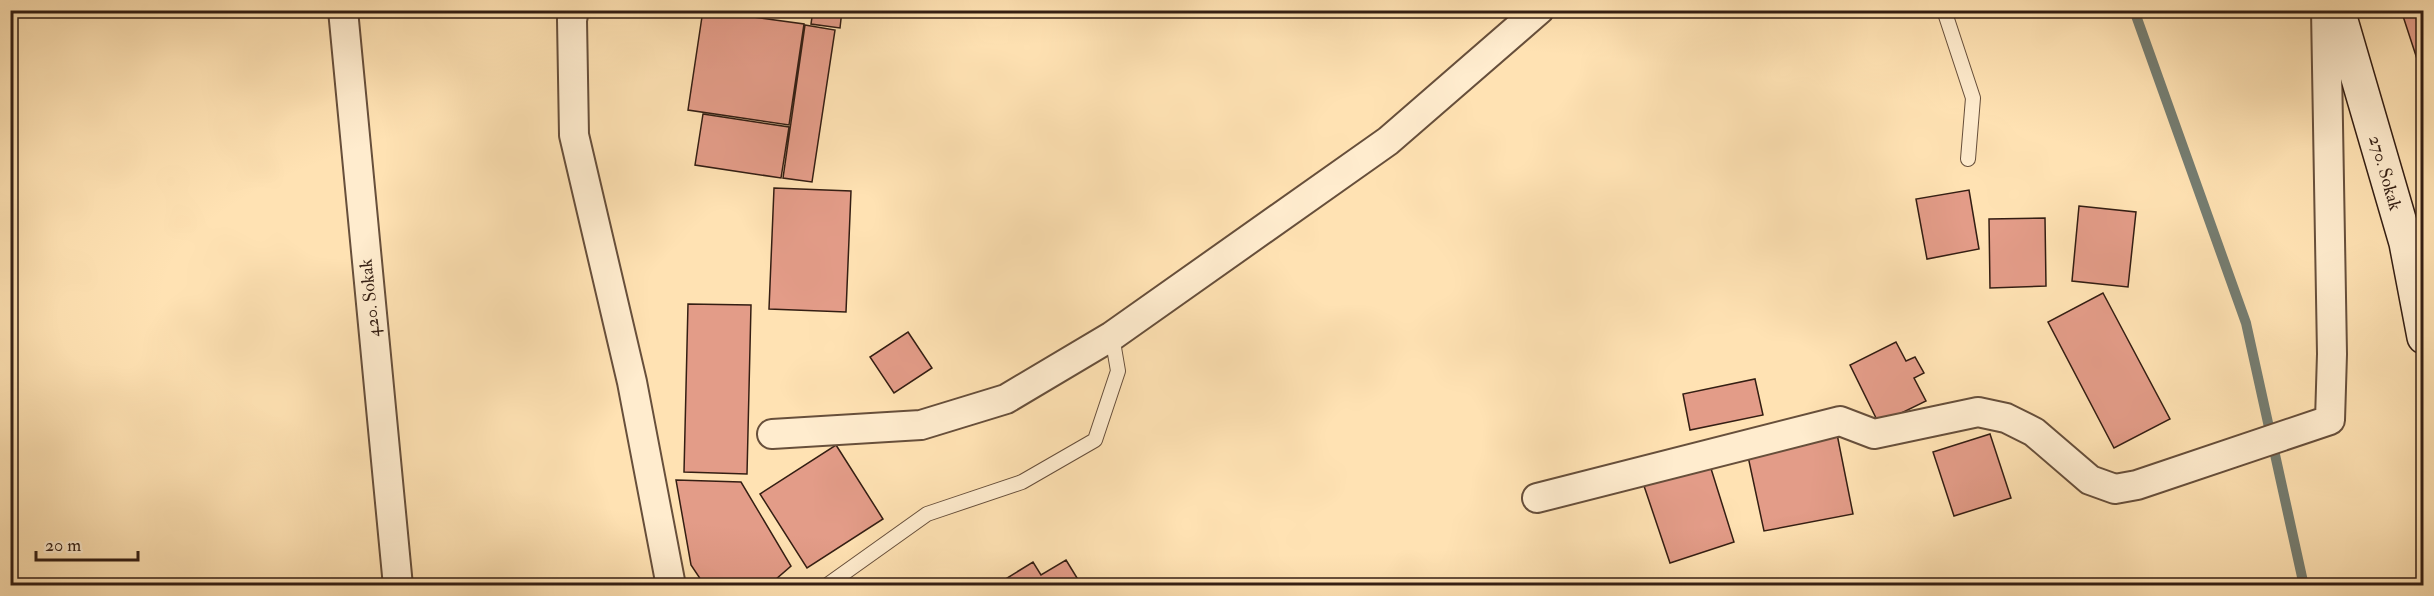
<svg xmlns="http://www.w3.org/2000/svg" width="2434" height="596" font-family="'IM FELL Double Pica',serif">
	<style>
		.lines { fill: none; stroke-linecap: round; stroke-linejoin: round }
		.stream { stroke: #757d71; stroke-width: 10 }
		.building { fill: #e39c88; stroke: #341e13; stroke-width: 1.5 }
		.lane-casing { stroke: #674f3b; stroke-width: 16 }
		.street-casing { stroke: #674f3b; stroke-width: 32 }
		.secondary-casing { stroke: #341e13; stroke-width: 36 }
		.lane { stroke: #ffecce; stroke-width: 14 }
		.street { stroke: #ffecce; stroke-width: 28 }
		.secondary { stroke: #ffecce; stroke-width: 33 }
		.labels { text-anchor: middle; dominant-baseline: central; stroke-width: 4.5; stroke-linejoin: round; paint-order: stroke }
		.street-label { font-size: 18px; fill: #341e13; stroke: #ffecce }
	</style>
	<rect width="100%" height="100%" fill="#ffe2b3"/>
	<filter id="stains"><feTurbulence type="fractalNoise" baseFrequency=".00333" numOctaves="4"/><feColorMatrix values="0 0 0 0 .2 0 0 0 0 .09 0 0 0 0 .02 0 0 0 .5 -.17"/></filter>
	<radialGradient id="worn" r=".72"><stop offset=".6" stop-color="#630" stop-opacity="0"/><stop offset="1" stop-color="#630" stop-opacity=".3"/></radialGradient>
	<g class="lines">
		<path class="stream" d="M2134,10L2246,323L2304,586"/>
	</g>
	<path class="building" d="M703,10L804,24L789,125L688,110Z
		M813,10H842L840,28L811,24Z
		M2401,10H2424V63L2419,65Z
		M805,25L835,30L812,182L783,178Z
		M703,114L789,127L781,178L695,165Z
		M774,188L851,191L846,312L769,309Z
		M1969,190L1979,249L1927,259L1916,199Z
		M2079,206L2136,212L2128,287L2072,281Z
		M2045,218L2046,286L1990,288L1989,219Z
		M2103,293L2170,419L2114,448L2048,322Z
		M688,304L751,305L747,474L684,472Z
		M908,332L932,368L894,393L870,357Z
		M1896,342L1906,361L1915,357L1924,373L1914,378L1926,401L1879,424L1850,365Z
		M1755,379L1763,415L1690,430L1683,394Z
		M1836,429L1853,514L1764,531L1746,447Z
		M1990,434L2011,498L1954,516L1933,452Z
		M836,445L883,519L807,568L760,494Z
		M1708,459L1734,542L1670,563L1642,480Z
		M676,480L741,482L791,566L768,586H705L691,565Z
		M1066,560L1082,586H1001L999,583L1033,562L1041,575Z"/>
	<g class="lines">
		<defs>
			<path id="lane" d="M1944,10L1973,98L1968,159
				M826,586L927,514L1022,482L1095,440L1118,371L1112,336"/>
			<path id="street" d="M343,10L398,586
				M574,10L572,20L574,135L632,382L671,586
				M772,434L921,425L1006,399L1112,336L1388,141L1539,10
				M1537,498L1840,421L1874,434L1978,412L2006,418L2034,432L2090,480L2115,489L2137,485L2330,420L2332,354L2326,10"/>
			<path id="secondary" d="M2338,10L2406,243L2424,337"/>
		</defs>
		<use href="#lane" class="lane-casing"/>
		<use href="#street" class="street-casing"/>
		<use href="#secondary" class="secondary-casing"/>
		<use href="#lane" class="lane"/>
		<use href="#street" class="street"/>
		<use href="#secondary" class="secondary"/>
	</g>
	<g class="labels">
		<g class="street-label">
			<text transform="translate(2385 173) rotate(74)">270. Sokak</text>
			<text transform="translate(370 298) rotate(-96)">420. Sokak</text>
		</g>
	</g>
	<rect width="2434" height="596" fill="none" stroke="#ffe2b3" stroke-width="36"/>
	<rect x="12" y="12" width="2410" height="572" fill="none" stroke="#341e13" stroke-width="3"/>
	<rect x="18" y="18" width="2398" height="560" fill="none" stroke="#341e13" stroke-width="1.5"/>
	<path d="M36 551v9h102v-9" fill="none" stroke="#341e13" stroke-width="3"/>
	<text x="45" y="551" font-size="18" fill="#341e13" stroke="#ffecce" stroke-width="4.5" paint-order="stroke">20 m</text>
	<rect width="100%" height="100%" filter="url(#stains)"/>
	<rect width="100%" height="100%" fill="url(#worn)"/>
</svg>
